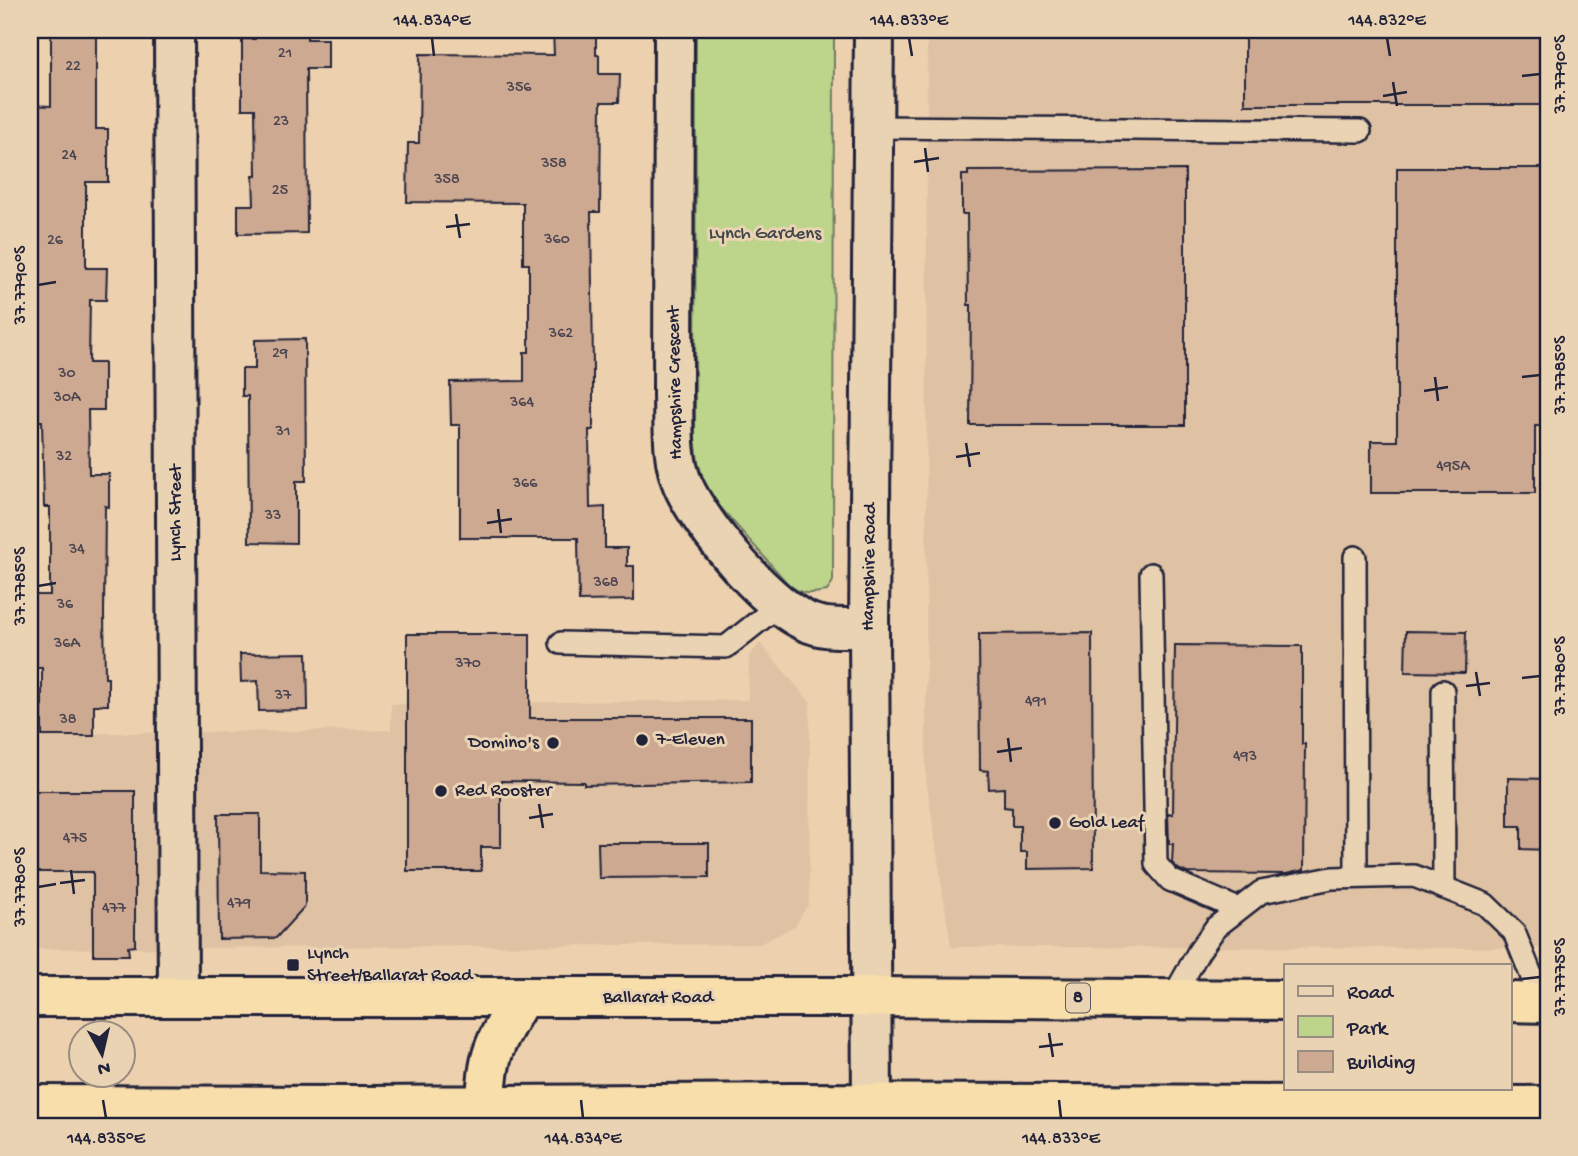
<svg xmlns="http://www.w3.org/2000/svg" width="1578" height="1156" font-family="'Gochi Hand',sans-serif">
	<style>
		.built { fill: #dfc2a3 }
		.green { fill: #bdd48b; stroke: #707b63; stroke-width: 2 }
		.building { fill: #cca990; stroke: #22223b; stroke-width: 2 }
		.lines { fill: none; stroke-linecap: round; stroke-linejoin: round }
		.service-casing { stroke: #22223b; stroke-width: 26 }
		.minor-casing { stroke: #22223b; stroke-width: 44 }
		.tertiary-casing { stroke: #22223b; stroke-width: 44 }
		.trunk-casing { stroke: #22223b; stroke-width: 44 }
		.service { stroke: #e9d3b2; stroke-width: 21 }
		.minor { stroke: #e9d3b2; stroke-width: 38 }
		.tertiary { stroke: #e9d3b2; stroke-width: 38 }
		.trunk { stroke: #f8deab; stroke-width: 38 }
		.ticks { fill: none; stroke: #22223b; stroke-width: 2.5 }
		.poi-dot { fill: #22223b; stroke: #e9d3b2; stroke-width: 2.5 }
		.labels { text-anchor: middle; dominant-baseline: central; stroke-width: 6; stroke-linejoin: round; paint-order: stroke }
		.number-label { font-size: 16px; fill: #4c4450 }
		.shield { fill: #e9d3b2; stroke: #5e575f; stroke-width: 2 }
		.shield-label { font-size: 18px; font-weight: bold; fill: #22223b }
		.park-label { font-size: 19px; fill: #41464b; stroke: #e9d3b2 }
		.street-label { font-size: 19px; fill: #22223b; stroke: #e9d3b2 }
		.poi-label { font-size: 19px; fill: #22223b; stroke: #e9d3b2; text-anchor: start }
		.neatline { fill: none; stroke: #22223b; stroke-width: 2.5 }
		.ticks-label { font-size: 18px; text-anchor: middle; fill: #22223b }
	</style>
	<rect width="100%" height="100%" fill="#edd1ae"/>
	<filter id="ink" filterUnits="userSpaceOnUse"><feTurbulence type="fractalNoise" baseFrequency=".0143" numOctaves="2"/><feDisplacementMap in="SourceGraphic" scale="14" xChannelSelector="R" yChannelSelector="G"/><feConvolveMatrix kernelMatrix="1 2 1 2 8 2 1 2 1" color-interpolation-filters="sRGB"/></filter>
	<g filter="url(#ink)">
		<path class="built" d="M927,30H1548V948L951,947L926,779Z
			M760,643L810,702L809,903L795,926L760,944L30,949V734L391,730V704L748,700L749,656Z"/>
		<path class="green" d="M696,30H834L833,581L827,591C810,594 802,596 788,584L707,492L698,462L695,437Z"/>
		<path class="building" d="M51,30H96V129H108V182H86V268H107L106,300H90L89,363H104V410H88L89,474H109V507L105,506L104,615L105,678H108V705H94V736H42V668H30V595H50V507H44L42,421H30V286H32L30,105L51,106Z
			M255,30H307V39H328V69H306L307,233L238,234V205H254L253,176H256L255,109H242V39H255Z
			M553,30H596V55H599V74H620L619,102H601L600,212H591L593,367V430H589L590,508L605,507V548H627V566H634V600L579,601L578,538H460V425H451L450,382L524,381V352H529V264H523V203L407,202L408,143H419L420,54L554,55Z
			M1245,30H1548V105H1245Z
			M1397,168H1548V426H1535V493H1371V441H1397Z
			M1185,170V425H970L971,305H968L967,214H962V175H968V171Z
			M305,339L306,481H296V543L249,542L248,396H242V369H255V340Z
			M1406,631L1466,632L1465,673L1405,672Z
			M1092,633L1093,868L1027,869V852H1020V826H1012V808L1004,807V788L989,789L988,771L980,770L979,634Z
			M407,634H530V718H751V782L584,785V782L501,781V847H481V871H407Z
			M1175,645L1302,646V744H1305L1304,870L1286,874L1187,873L1178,869L1172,863L1173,844H1169L1168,813L1173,814Z
			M307,653L308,710L259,711L258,681L241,682L240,654Z
			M1508,778L1548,779V850L1521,849V826H1508Z
			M30,791H135V946L128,947L129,955H93V872H30Z
			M218,814H260V870L305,871V906L276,938L219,939Z
			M598,843H709V877L599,878Z"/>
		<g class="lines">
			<defs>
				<path id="service" d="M873,127L1360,131
					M1355,557L1356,877
					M1151,574L1156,864L1170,880L1238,909
					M561,643L726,647L779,605
					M1443,691L1444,888
					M1172,999L1199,951L1216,927L1261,892L1332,878L1414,876L1485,904L1514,932L1542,1002"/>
				<path id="minor" d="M174,30L178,997
					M674,30L673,395C674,424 671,458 683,485C701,526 773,614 816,625C832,630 853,627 869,628"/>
				<path id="tertiary" d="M872,1103L869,628L874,30"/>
				<path id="trunk" d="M30,997H870L1286,1000
					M1510,1002L1548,1003
					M30,1105L365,1106L792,1103L1548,1106
					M486,1105C487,1052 496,1041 522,997"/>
			</defs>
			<use href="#service" class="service-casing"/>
			<use href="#minor" class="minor-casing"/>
			<use href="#tertiary" class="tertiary-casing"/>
			<use href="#trunk" class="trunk-casing"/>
			<use href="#service" class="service"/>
			<use href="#minor" class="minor"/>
			<use href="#tertiary" class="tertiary"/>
			<use href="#trunk" class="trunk"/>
		</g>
	</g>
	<path class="ticks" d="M432,38L434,56M909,38L912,56M1387,38L1390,56M1522,76L1540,74M1393,82L1397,106M1383,96L1407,92M925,148L928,172M914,162L939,158M456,214L460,238M446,227L470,224M38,285L56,282M1435,377L1438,401M1522,377L1540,375M1424,391L1448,387M966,443L970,467M956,457L980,453M498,509L501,533M487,523L512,519M38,586L56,583M1476,672L1480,696M1522,678L1540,676M1466,686L1490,683M1008,738L1011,762M997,752L1022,748M539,804L543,828M529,818L553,814M71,870L74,894M60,883L85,880M38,887L56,884M1522,979L1540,977M1049,1033L1053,1057M1039,1047L1063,1044M103,1100L106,1118M581,1100L583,1118M1059,1100L1061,1118"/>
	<g class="poi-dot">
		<circle cx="642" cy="740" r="7"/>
		<circle cx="553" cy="743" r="7"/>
		<circle cx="441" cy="791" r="7"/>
		<circle cx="1055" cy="823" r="7"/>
		<rect x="286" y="958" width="14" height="14" rx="3.5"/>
	</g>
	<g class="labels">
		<g class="number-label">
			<text x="285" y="54">21</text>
			<text x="73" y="67">22</text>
			<text x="519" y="88">356</text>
			<text x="281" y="122">23</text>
			<text x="69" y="156">24</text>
			<text x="554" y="164">358</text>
			<text x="447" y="180">358</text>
			<text x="280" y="191">25</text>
			<text x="557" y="240">360</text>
			<text x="55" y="241">26</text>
			<text x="561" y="334">362</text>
			<text x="280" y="354">29</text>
			<text x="67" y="374">30</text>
			<text x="67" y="398">30A</text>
			<text x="522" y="403">364</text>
			<text x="283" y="432">31</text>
			<text x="64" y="457">32</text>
			<text x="1453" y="467">495A</text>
			<text x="525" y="484">366</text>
			<text x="273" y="516">33</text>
			<text x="77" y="550">34</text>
			<text x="606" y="583">368</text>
			<text x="65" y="605">36</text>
			<text x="67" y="644">36A</text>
			<text x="468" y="664">370</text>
			<text x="283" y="696">37</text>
			<text x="1036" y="702">491</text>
			<text x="68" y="720">38</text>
			<text x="1245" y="757">493</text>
			<text x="75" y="839">475</text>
			<text x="239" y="904">479</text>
			<text x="114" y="909">477</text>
		</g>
		<rect class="shield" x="1066" y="983.5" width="24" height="29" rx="5"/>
		<g class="shield-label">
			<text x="1078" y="998">8</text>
		</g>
		<g class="park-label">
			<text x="765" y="234">Lynch Gardens</text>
		</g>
		<g class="street-label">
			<text transform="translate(676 383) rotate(-91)">Hampshire Crescent</text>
			<text transform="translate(176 513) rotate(-90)">Lynch Street</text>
			<text transform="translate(870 567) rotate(-89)">Hampshire Road</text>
			<text x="658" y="998">Ballarat Road</text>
		</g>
		<g class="poi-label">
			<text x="656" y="740">7-Eleven</text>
			<text x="539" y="743" text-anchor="end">Domino's</text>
			<text x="455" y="791">Red Rooster</text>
			<text x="1069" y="823">Gold Leaf</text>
			<text x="307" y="954">Lynch<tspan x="307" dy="22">Street/Ballarat Road</tspan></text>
		</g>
	</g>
	<rect width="1578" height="1156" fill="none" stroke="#e9d3b2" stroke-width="77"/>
	<rect x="1284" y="964" width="228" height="126" fill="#e9d3b2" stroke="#998c82" stroke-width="2"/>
	<rect x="1298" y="986" width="35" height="10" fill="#e9d3b2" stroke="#998c82" stroke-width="2"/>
	<text x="1347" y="998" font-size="21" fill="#22223b">Road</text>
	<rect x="1298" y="1016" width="35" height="21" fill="#bdd48b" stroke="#998c82" stroke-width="2"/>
	<text x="1347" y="1034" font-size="21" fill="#22223b">Park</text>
	<rect x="1298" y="1051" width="35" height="21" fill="#cca990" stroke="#998c82" stroke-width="2"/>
	<text x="1347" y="1068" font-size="21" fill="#22223b">Building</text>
	<g transform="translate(102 1054) rotate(172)"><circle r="33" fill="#e9d3b2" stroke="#998c82" stroke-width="2"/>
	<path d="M0-5L12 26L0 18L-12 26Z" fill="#22223b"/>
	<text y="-10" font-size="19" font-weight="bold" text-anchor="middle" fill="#22223b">N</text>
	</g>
	<rect x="38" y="38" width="1502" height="1080" class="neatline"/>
	<g class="ticks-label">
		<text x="432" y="25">144.834°E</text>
		<text x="909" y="25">144.833°E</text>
		<text x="1387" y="25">144.832°E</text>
		<text transform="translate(1559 74) rotate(-90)" y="6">37.7790°S</text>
		<text transform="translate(19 285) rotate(-90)" y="6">37.7790°S</text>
		<text transform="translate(1559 375) rotate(-90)" y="6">37.7785°S</text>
		<text transform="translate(19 586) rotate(-90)" y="6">37.7785°S</text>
		<text transform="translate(1559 676) rotate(-90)" y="6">37.7780°S</text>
		<text transform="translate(19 887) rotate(-90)" y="6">37.7780°S</text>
		<text transform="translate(1559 977) rotate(-90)" y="6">37.7775°S</text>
		<text x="106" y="1143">144.835°E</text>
		<text x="583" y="1143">144.834°E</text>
		<text x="1061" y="1143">144.833°E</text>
	</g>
</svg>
